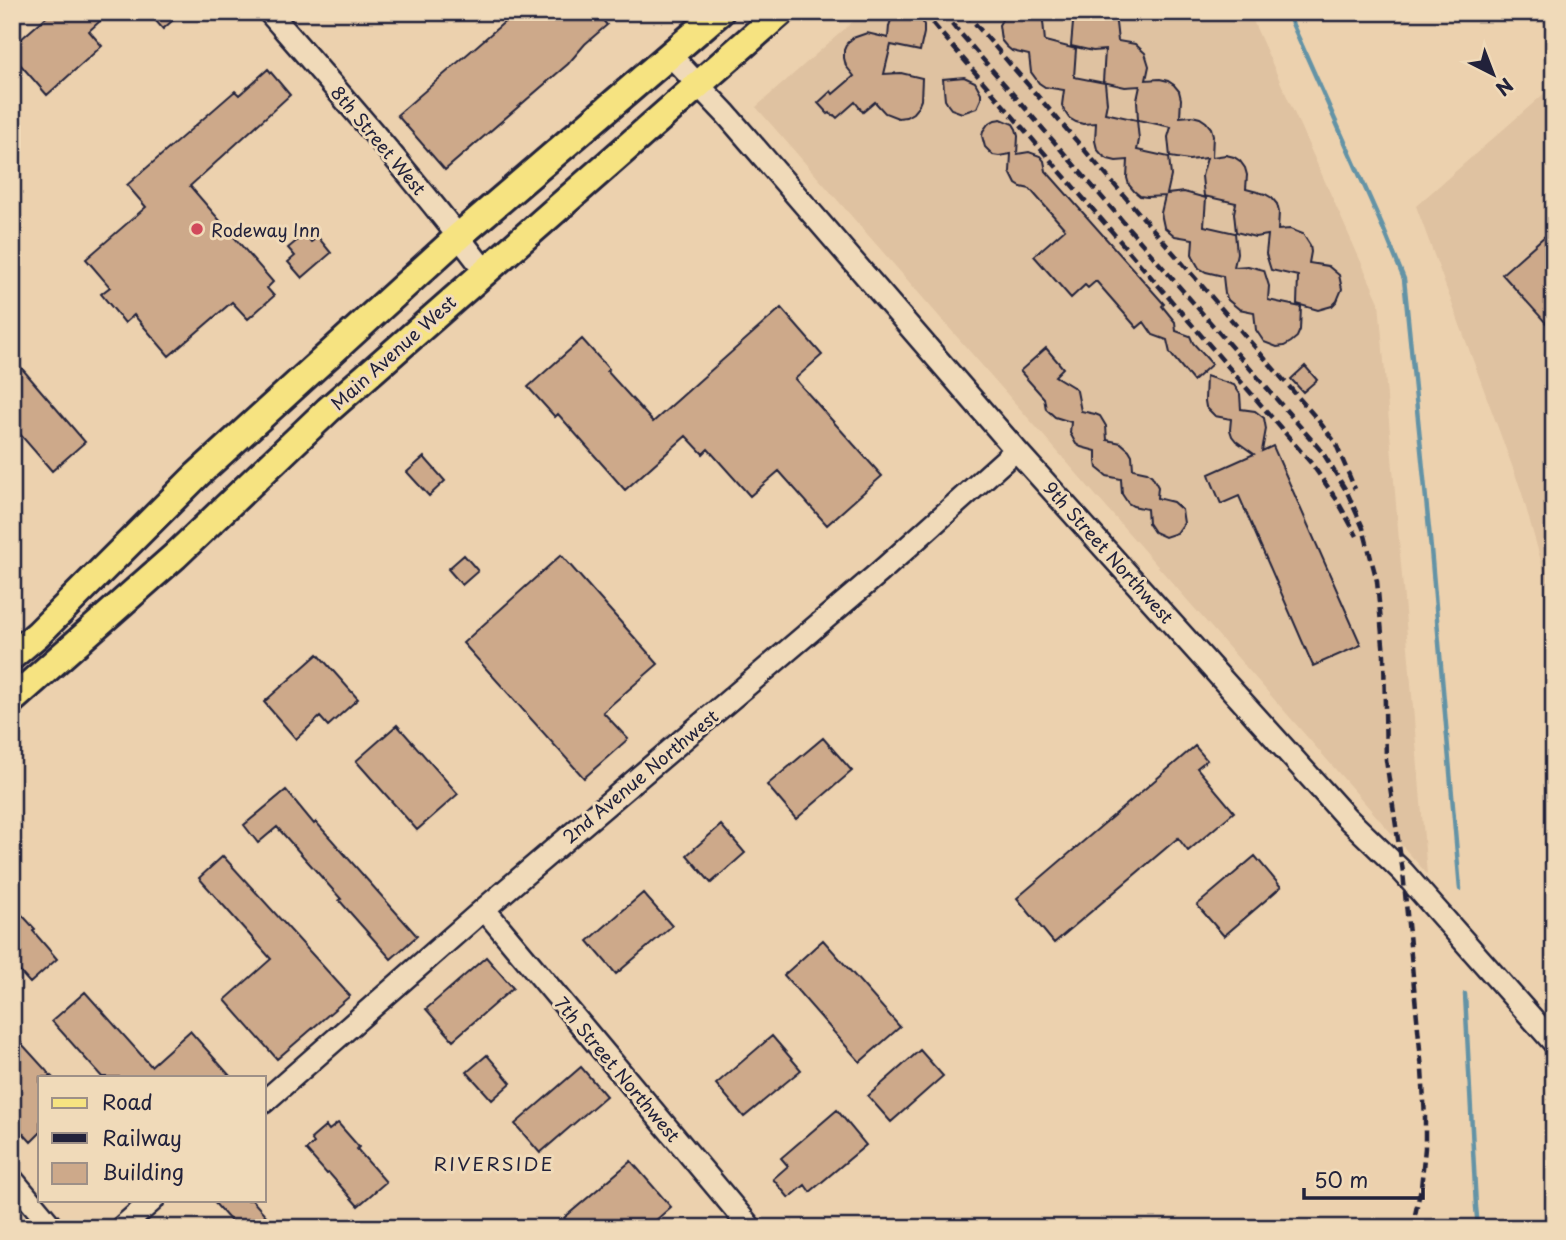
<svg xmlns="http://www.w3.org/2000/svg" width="1566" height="1240" font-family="'Playpen Sans',sans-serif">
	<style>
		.built { fill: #dfc2a1 }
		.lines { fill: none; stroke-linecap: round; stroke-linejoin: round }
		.stream { stroke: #6493a6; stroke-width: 4.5 }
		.building { fill: #cda98a; stroke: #22223b; stroke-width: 2 }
		.minor-casing { stroke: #22223b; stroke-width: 26 }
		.major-casing { stroke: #22223b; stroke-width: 32 }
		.minor { stroke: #f0dab9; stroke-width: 21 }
		.major { stroke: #f6e381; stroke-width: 26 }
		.rail { stroke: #22223b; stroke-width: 4.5; stroke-dasharray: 10 5; stroke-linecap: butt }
		.poi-dot { fill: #d1495b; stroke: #f0dab9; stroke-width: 2.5 }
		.labels { text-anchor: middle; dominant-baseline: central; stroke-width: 6; stroke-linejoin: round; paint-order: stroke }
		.street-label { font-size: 18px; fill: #22223b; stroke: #f0dab9 }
		.poi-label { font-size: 18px; fill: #22223b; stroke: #f0dab9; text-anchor: start }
		.neighbourhood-label { font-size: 19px; letter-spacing: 2px; fill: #22223b; stroke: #f0dab9 }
	</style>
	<rect width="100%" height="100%" fill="#ecd1ae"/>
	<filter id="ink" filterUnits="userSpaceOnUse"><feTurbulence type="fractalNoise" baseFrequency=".0143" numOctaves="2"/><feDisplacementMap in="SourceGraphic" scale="14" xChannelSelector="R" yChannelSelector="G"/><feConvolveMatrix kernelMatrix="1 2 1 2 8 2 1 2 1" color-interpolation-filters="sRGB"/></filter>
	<g filter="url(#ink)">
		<path class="built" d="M864,12H1249L1379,302L1427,874L756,107Z
			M1554,85V607L1521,490L1416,206Z"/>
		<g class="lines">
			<path class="stream" d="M1287,12L1384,230L1404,279L1431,549L1460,889
				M1465,994L1476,1207L1478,1228"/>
		</g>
		<path class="building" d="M52,12H110L89,31L102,46L47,95L12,55V47Z
			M148,12H182L163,29Z
			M516,12H596L607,25L585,44L568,64L445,170L397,115Z
			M901,12L913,13L922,20L924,25V33L920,51L891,45L884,74L901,73L922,78L921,100L918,107L913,113L906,117L898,118L885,113L875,102L863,112L855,102L837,118L834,115L832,116L830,113L828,114L818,103L831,91L833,94L854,76L846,66L844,58V50L847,43L853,38L867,33L888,38L889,26L891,20Z
			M1008,12H1042L1045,41L1076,49L1074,77L1105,83L1107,103L1105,113L1137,120L1139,140L1137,150L1169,157L1171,176L1167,194L1184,192L1206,198L1204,226L1235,233L1237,253L1234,267L1248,266L1264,270L1269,286L1268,300L1301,307L1300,330L1297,337L1291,342L1284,346L1277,347L1264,342L1256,330L1254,312L1239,309L1228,300L1225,294L1223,276L1206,272L1199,268L1195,261L1192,254L1193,239L1175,236L1164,227L1161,213L1165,196L1147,197L1140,196L1134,191L1129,185L1127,178L1128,160L1116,161L1108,159L1102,155L1097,149L1095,141L1096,123L1083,124L1076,122L1069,118L1065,112L1062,105L1064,90L1045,87L1039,83L1031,72L1029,55L1012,51L1006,46L1001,40L999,25L1003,18Z
			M1074,12H1110L1116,23L1118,41L1135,44L1145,53L1149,66L1146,80L1160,79L1168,81L1174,85L1179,91L1181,99L1180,117L1192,116L1200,118L1206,122L1211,128L1213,135L1212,157L1226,155L1234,157L1240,161L1245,168L1247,175L1246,189L1265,194L1272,198L1277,204L1279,212L1278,230L1290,229L1303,234L1310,245L1311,252L1309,263L1328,266L1339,275L1342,289L1337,301L1332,306L1318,310L1297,304L1298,276L1271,270L1266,254L1268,235L1255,237L1236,232L1234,213L1236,203L1204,196L1202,176L1207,158L1189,160L1170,157L1168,137L1171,127L1138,120L1137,100L1140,86L1125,87L1103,82L1105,50L1093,51L1071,46Z
			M268,69L290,95L190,186L273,282L267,288L274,296L248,319L232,302L169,356L134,315L125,323L101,294L110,287L86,259L146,207L127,185L235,91L239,95Z
			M964,77L975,82L981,93V99L977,108L962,113L951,109L948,105L945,100L943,79Z
			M1001,119L1013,124L1016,129L1018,136L1017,154L1029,152L1040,156L1044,161L1046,171L1164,304L1162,306L1175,322L1176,331L1190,336L1193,343L1212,364L1193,381L1170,353L1167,340L1153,335L1144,322L1137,328L1096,281L1088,288L1085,285L1071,298L1034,256L1065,229L1030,189L1021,187L1016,184L1010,172L1011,154L999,156L993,155L985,147L982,136L983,131L988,124L995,120Z
			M1554,228V332L1502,274Z
			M305,234L311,242L318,237L331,253L302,278L288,262L295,256L288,248Z
			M781,308L822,355L795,379L882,476L827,525L779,471L750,496L708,449L703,454L686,436L625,490L558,414L555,417L528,387L582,339L609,369L607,371L653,422Z
			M1046,348L1063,368L1055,376L1073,387L1077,391L1081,411L1095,414L1100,416L1106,426L1107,440L1121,443L1129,450L1132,455L1133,469L1147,472L1152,476L1158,487L1157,498L1173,502L1182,510L1184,523L1177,533L1165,537L1154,532L1148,523L1147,509L1133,506L1128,503L1122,494L1121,479L1107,476L1097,468L1096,462V451L1081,447L1076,444L1070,433L1071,422L1055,417L1046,409L1044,398L1020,371Z
			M12,357L85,442L52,471L12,425Z
			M1305,366L1317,380L1303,392L1291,379Z
			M1206,376L1234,385L1240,394L1241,409L1255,411L1264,418L1266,429L1262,451L1273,446L1361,645L1313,666L1239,496L1221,504L1211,480L1209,474L1254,454L1236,441L1232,436L1230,430L1231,419L1215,416L1206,407L1205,401Z
			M424,457L445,481L429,496L407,472Z
			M464,555L478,571L462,585L448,569Z
			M561,555L658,664L603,712L628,739L584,778L463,643Z
			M318,654L358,699L328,726L320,717L296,739L264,702Z
			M397,725L458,794L417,830L356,761Z
			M823,738L852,771L796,819L767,785Z
			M1195,746L1207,760L1197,768L1234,812L1188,851L1178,838L1054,943L1017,898Z
			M286,790L314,824L316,822L417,936L391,959L339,900L341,899L277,827L258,843L244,825Z
			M721,825L745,853L711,883L687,855Z
			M223,856L350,996L277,1059L225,1000L271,959L199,878Z
			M1255,856L1281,887L1224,936L1197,905Z
			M643,893L672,926L616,974L588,941Z
			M12,904L35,929L33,931L57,959L30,983L12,963Z
			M823,940L900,1027L860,1062L784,975Z
			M486,957L513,988L453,1040L426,1009Z
			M85,992L151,1066L190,1031L231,1077H102L52,1021Z
			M12,1033L52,1077H40V1133L31,1142L12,1121Z
			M772,1036L801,1070L744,1117L716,1084Z
			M920,1050L943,1076L891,1122L868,1096Z
			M487,1055L511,1083L492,1100L467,1072Z
			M581,1067L606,1096L540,1153L515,1124Z
			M837,1110L866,1145L810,1192L805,1185L789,1198L773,1179L788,1166L781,1158Z
			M338,1123L359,1147L357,1149L386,1182L358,1206L329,1173L327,1174L306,1150L314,1143L311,1139L326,1126L329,1130Z
			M631,1161L671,1207L647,1228H572L564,1218Z
			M212,1200H252L277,1228H237Z"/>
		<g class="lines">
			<defs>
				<path id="minor" d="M269,12C343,97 417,181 485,271
					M670,55L726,114L1016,450L1346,817L1403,872L1554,1043
					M484,909L751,1228
					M264,1102L484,909L880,572L1016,450
					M12,1179L53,1228
					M121,1228L153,1200"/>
				<path id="major" d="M12,656L38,634L197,475L459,236L720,12
					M12,700L175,556L328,410L781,12"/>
			</defs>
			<use href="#minor" class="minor-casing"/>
			<use href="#major" class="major-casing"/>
			<use href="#minor" class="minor"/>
			<use href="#major" class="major"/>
			<path class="rail" d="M923,12L1311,463L1337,500L1357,536
				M942,12L1323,453L1347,492L1363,528L1377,581L1384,655L1386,760L1403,872L1422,1070L1425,1117V1148L1421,1188L1412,1228
				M965,12L1318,420L1335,442L1355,489"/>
		</g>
	</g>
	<circle class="poi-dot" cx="197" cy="229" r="7"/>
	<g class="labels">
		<g class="street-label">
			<text transform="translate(379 140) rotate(50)">8th Street West</text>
			<text transform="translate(393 352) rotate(-42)">Main Avenue West</text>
			<text transform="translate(1109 552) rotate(48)">9th Street Northwest</text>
			<text transform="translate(640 776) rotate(-40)">2nd Avenue Northwest</text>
			<text transform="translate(618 1069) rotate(50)">7th Street Northwest</text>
		</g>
		<g class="poi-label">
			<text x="211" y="229">Rodeway Inn</text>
		</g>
		<g class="neighbourhood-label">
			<text x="494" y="1163">RIVERSIDE</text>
		</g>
	</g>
	<rect width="1566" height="1240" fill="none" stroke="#f0dab9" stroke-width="42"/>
	<rect x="21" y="21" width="1524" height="1198" fill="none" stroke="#22223b" stroke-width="2.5" filter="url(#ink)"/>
	<rect x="38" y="1076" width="228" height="126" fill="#f0dab9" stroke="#9e9087" stroke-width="2"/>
	<rect x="52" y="1098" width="35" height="10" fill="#f6e381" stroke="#9e9087" stroke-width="2"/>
	<text x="102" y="1110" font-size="21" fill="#22223b">Road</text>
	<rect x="52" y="1133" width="35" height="10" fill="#22223b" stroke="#9e9087" stroke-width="2"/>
	<text x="102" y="1146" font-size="21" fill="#22223b">Railway</text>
	<rect x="52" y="1163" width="35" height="21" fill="#cda98a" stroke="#9e9087" stroke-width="2"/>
	<text x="102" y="1180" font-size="21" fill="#22223b">Building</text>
	<g transform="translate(1493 74) rotate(138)" stroke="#f0dab9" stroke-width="5" paint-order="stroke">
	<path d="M0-5L12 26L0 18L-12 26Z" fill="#22223b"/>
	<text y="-10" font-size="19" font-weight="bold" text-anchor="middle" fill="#22223b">N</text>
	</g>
	<path d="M1304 1188v10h119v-10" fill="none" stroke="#22223b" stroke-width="3.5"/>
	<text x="1314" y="1188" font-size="21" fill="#22223b" stroke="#f0dab9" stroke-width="5" paint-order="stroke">50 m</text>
</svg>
